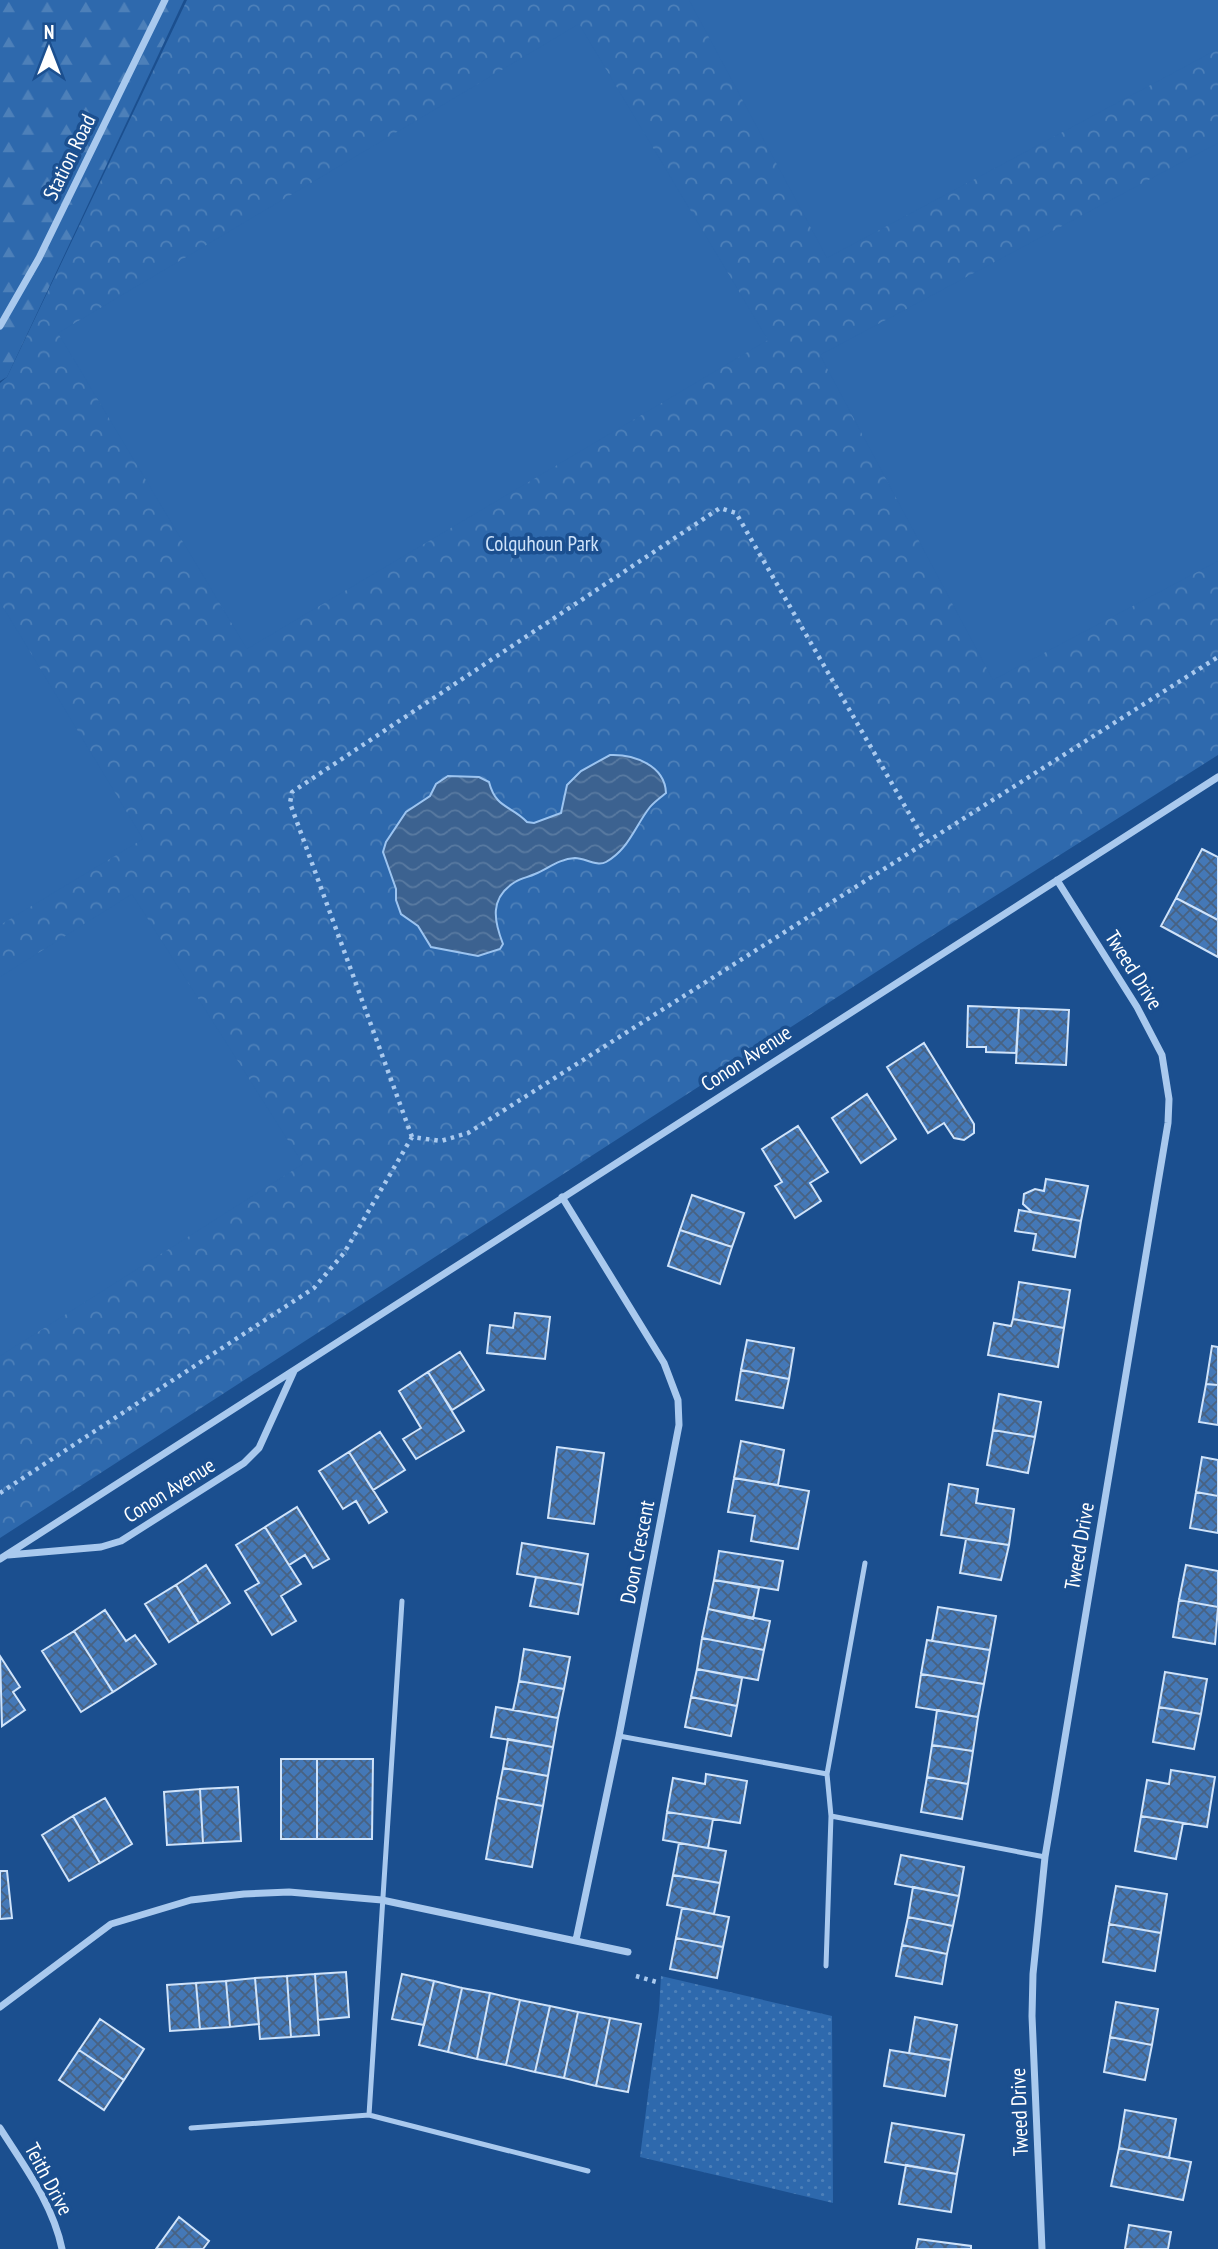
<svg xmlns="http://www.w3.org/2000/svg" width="1218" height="2249" font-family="'PT Sans Narrow',sans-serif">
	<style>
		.grass { fill: url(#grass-dots) }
		.forest { fill: url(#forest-firs) }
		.park { fill: url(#park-crowns) }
		.pitch { fill: #2e69ad }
		.water { fill: url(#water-waves); stroke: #9cc4f0; stroke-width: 2 }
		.building { fill: url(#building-cross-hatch); stroke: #cfe3fa; stroke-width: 2 }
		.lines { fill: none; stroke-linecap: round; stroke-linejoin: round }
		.path { stroke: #a9c9ee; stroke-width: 4.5; stroke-dasharray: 3.5 5; stroke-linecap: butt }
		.lane { stroke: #a9c9ee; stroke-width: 5 }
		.street { stroke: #a9c9ee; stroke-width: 7 }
		.labels { text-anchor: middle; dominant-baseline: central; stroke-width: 7; stroke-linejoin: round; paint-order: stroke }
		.street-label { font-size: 21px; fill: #fff; stroke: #1b4f8f }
		.park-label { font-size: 21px; fill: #cfe3fa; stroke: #1b4f8f }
	</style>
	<defs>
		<pattern id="grass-dots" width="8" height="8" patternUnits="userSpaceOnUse" patternTransform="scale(1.75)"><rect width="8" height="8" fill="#2e69ad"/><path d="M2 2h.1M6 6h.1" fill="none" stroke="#4d80b9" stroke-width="1.8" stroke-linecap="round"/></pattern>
		<pattern id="forest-firs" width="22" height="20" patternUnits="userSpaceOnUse" patternTransform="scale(1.75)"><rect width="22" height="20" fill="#2e69ad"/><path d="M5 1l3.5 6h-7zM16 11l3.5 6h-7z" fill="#4d80b9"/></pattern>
		<pattern id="park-crowns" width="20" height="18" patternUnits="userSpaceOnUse" patternTransform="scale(1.75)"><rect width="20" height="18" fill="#2e69ad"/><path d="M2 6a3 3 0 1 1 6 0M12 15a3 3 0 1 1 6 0" fill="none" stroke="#4d80b9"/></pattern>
		<pattern id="water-waves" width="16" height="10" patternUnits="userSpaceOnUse" patternTransform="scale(1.75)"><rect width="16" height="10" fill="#3c6290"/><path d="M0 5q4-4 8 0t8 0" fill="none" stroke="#597aa1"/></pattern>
		<pattern id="building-cross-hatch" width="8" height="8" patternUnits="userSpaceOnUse" patternTransform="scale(1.75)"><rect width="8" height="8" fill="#4478b7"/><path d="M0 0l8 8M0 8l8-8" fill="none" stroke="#486282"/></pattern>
	</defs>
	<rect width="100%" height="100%" fill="#1b4f8f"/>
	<path class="grass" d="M661,1976L832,2016L833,2203L640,2157L659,2010Z"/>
	<path class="forest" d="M0,0H184L7,377L0,381Z"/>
	<path class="park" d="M187,0H1218V755L921,943L0,1538V383L7,377Z"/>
	<path class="pitch" d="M689,0H1218V49L827,258Z
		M579,24L768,340L247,649L58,333Z
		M1218,143V561L993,680L820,355Z
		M0,602L143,839L0,925Z
		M132,894L303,1164L0,1356V977Z"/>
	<path class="water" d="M610,755C633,754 665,765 666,793C661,797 654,802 650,807C635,826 629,849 606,862C597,867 585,858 575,858C559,859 549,868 535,874C529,877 521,878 515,882C489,898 494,921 503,944L500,949L478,956L431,947L418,926L401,914L396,900V889L383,852L386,842L406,812L430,796L436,784L448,776L479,777L489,782C496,809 511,805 527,822L534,823L561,813L567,785L581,771Z"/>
	<path class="building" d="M1202,849L1218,857V920L1176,898Z
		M1176,898L1218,920V957L1161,926Z
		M968,1006L1019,1008L1016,1053L986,1052V1047H967Z
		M1019,1008L1069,1010L1066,1065L1016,1063Z
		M924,1043L974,1124V1133L964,1140L954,1138L944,1123L928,1133L887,1067Z
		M867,1094L896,1139L861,1163L832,1118Z
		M798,1126L828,1172L810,1183L821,1201L795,1218L775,1186L782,1182L762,1149Z
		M1046,1179L1088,1186L1081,1221L1032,1212L1023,1204L1024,1194L1035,1189L1044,1191Z
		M692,1195L744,1213L732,1247L680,1230Z
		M1019,1210L1081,1221L1075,1257L1033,1250L1036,1234L1015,1231Z
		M680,1230L732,1247L720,1284L668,1266Z
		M1019,1282L1070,1290L1064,1328L1013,1319Z
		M515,1313L550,1317L545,1359L487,1353L490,1325L513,1328Z
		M1013,1319L1064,1328L1058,1367L988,1355L994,1323L1011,1326Z
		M747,1340L794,1348L789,1379L741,1370Z
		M1212,1346L1218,1347V1385L1206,1384Z
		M460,1352L484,1390L452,1410L428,1372Z
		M741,1370L789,1379L783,1408L736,1400Z
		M428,1372L464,1431L416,1459L403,1439L421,1428L399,1391Z
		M1206,1384L1218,1385V1425L1199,1422Z
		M999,1394L1041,1402L1035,1437L993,1430Z
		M993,1430L1035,1437L1028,1473L987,1465Z
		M380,1432L405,1470L373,1490L349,1452Z
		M741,1441L784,1450L778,1485L734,1478Z
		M557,1447L604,1453L594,1524L548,1518Z
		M349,1452L387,1512L369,1523L356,1501L343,1509L319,1471Z
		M1202,1457L1218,1460V1496L1196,1492Z
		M734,1478L809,1491L798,1549L751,1541L755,1516L728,1512Z
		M949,1484L978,1489L976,1503L1014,1509L1009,1545L941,1535Z
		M1196,1492L1218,1496V1533L1190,1528Z
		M297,1507L329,1559L313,1568L305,1555L289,1565L265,1527Z
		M265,1527L301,1584L281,1596L296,1621L272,1635L245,1591L259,1583L236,1545Z
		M966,1539L1009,1545L1001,1580L960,1573Z
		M522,1543L588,1554L583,1585L517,1574Z
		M719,1551L783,1561L778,1590L714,1580Z
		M206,1565L230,1603L199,1623L176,1585Z
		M1186,1565L1218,1571V1607L1179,1600Z
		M536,1577L583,1585L578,1614L530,1606Z
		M714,1580L759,1588L753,1619L708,1609Z
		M176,1585L199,1623L169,1642L145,1604Z
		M1179,1600L1218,1607L1215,1644L1173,1637Z
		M938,1607L996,1616L990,1650L932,1641Z
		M708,1609L770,1621L764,1650L702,1638Z
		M105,1610L126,1641L135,1635L156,1664L113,1692L74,1631Z
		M74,1631L113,1692L81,1712L42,1651Z
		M702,1638L764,1650L758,1680L697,1669Z
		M927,1640L990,1650L984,1684L921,1674Z
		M524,1649L570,1657L564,1689L519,1681Z
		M0,1656L20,1687L13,1692L25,1710L2,1726Z
		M697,1669L742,1678L737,1706L691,1697Z
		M1165,1672L1207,1679L1201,1714L1159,1707Z
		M921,1674L984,1684L978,1717L916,1707Z
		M519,1681L564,1689L558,1718L513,1710Z
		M691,1697L737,1706L731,1736L685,1727Z
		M496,1707L558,1718L553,1747L491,1737Z
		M1159,1707L1201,1714L1194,1749L1153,1742Z
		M937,1710L978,1717L973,1751L932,1745Z
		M508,1739L553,1747L548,1776L503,1768Z
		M932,1745L973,1751L968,1784L927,1777Z
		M281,1759H317V1839H281Z
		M317,1759H373L372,1839H317Z
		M503,1768L548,1776L543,1806L497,1798Z
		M1171,1770L1215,1777L1207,1827L1141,1816L1147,1780L1169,1784Z
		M706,1774L747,1781L740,1823L667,1812L673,1778L705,1784Z
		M927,1777L968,1784L962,1819L921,1812Z
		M238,1787L241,1841L203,1843L200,1789Z
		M200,1789L203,1843L167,1845L164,1792Z
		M105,1798L132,1844L100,1863L73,1816Z
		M497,1798L543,1806L532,1867L486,1859Z
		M667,1812L713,1819L708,1848L663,1840Z
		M73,1816L100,1863L69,1881L42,1835Z
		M1141,1816L1183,1823L1176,1859L1135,1851Z
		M679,1843L726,1851L720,1883L673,1875Z
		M901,1855L964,1867L959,1896L895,1884Z
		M0,1871H7L12,1918L0,1919Z
		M673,1875L720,1883L714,1914L667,1905Z
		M1116,1886L1167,1894L1161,1933L1109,1924Z
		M913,1887L959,1896L953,1926L908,1917Z
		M682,1908L729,1917L723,1947L676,1938Z
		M908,1917L953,1926L947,1954L902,1945Z
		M1109,1924L1161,1933L1155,1971L1103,1962Z
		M676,1938L723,1947L717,1978L670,1969Z
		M902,1945L947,1954L942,1984L896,1976Z
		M346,1972L349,2017L318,2020L315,1974Z
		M315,1974L319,2035L291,2037L287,1976Z
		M402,1974L434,1981L424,2025L392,2019Z
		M287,1976L291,2037L260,2039L255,1978Z
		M255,1978L259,2024L230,2027L226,1981Z
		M226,1981L230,2027L200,2029L196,1983Z
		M434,1981L462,1988L448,2052L419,2045Z
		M196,1983L200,2029L170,2031L167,1985Z
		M462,1988L490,1993L477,2059L448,2052Z
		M490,1993L520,2000L506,2065L477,2059Z
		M520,2000L550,2006L535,2072L506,2065Z
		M1116,2002L1158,2009L1152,2045L1110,2037Z
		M550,2006L578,2012L564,2078L535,2072Z
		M578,2012L610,2018L596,2086L564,2078Z
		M915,2017L957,2025L951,2060L909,2053Z
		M610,2018L641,2024L628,2092L596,2086Z
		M100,2019L144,2049L124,2080L79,2050Z
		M1110,2037L1152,2045L1145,2080L1104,2072Z
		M79,2050L124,2080L104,2110L59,2080Z
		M890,2050L951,2060L945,2096L884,2086Z
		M1125,2110L1176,2119L1169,2158L1119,2148Z
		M892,2123L964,2135L957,2174L885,2162Z
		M1119,2148L1191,2162L1183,2200L1111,2186Z
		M906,2165L957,2174L951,2212L899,2204Z
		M179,2217L209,2241L203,2249H156Z
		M1129,2225L1171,2232L1168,2249H1125Z
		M918,2239L971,2246V2249H916Z"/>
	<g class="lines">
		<path class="path" d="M412,1137L290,803L292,792L720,508L736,513L925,841
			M0,1493L314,1288L344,1253L412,1137L441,1141L468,1133L1218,657
			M636,1976L660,1983"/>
		<path class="lane" d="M619,1736L827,1774
			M831,1816L1045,1857
			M826,1966L831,1816L827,1774L865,1563
			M369,2115L402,1601
			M191,2128L369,2115L588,2171"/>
		<path class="street" d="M0,326L39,258L165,0
			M562,1197L664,1363L678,1400L679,1425L619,1736L576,1940
			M8,1555L101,1547L121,1541L244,1463L259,1448L294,1371
			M0,1559L1218,777
			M0,2007L111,1924L191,1900L244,1894L289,1892L382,1900L628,1952
			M0,2128C24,2166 53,2204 62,2249
			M1042,2249L1032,2016L1033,1974L1045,1857L1168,1123L1169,1099L1162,1055L1137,1007L1057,880"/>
	</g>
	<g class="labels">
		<g class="street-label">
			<text transform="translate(69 157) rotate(-64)">Station Road</text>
			<text transform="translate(1134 970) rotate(58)">Tweed Drive</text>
			<text transform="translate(746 1058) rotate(-33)">Conon Avenue</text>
			<text transform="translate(169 1490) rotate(-32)">Conon Avenue</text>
			<text transform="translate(1079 1546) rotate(-80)">Tweed Drive</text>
			<text transform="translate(637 1552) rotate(-79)">Doon Crescent</text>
			<text transform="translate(1019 2112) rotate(-92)">Tweed Drive</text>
			<text transform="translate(49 2179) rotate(62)">Teith Drive</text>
		</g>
		<g class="park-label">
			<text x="542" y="543">Colquhoun Park</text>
		</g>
	</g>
	<g transform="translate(49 49)" stroke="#1b4f8f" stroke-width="5" paint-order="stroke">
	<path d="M0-5L12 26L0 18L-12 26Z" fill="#ffffff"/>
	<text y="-10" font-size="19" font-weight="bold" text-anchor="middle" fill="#ffffff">N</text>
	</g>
</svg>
